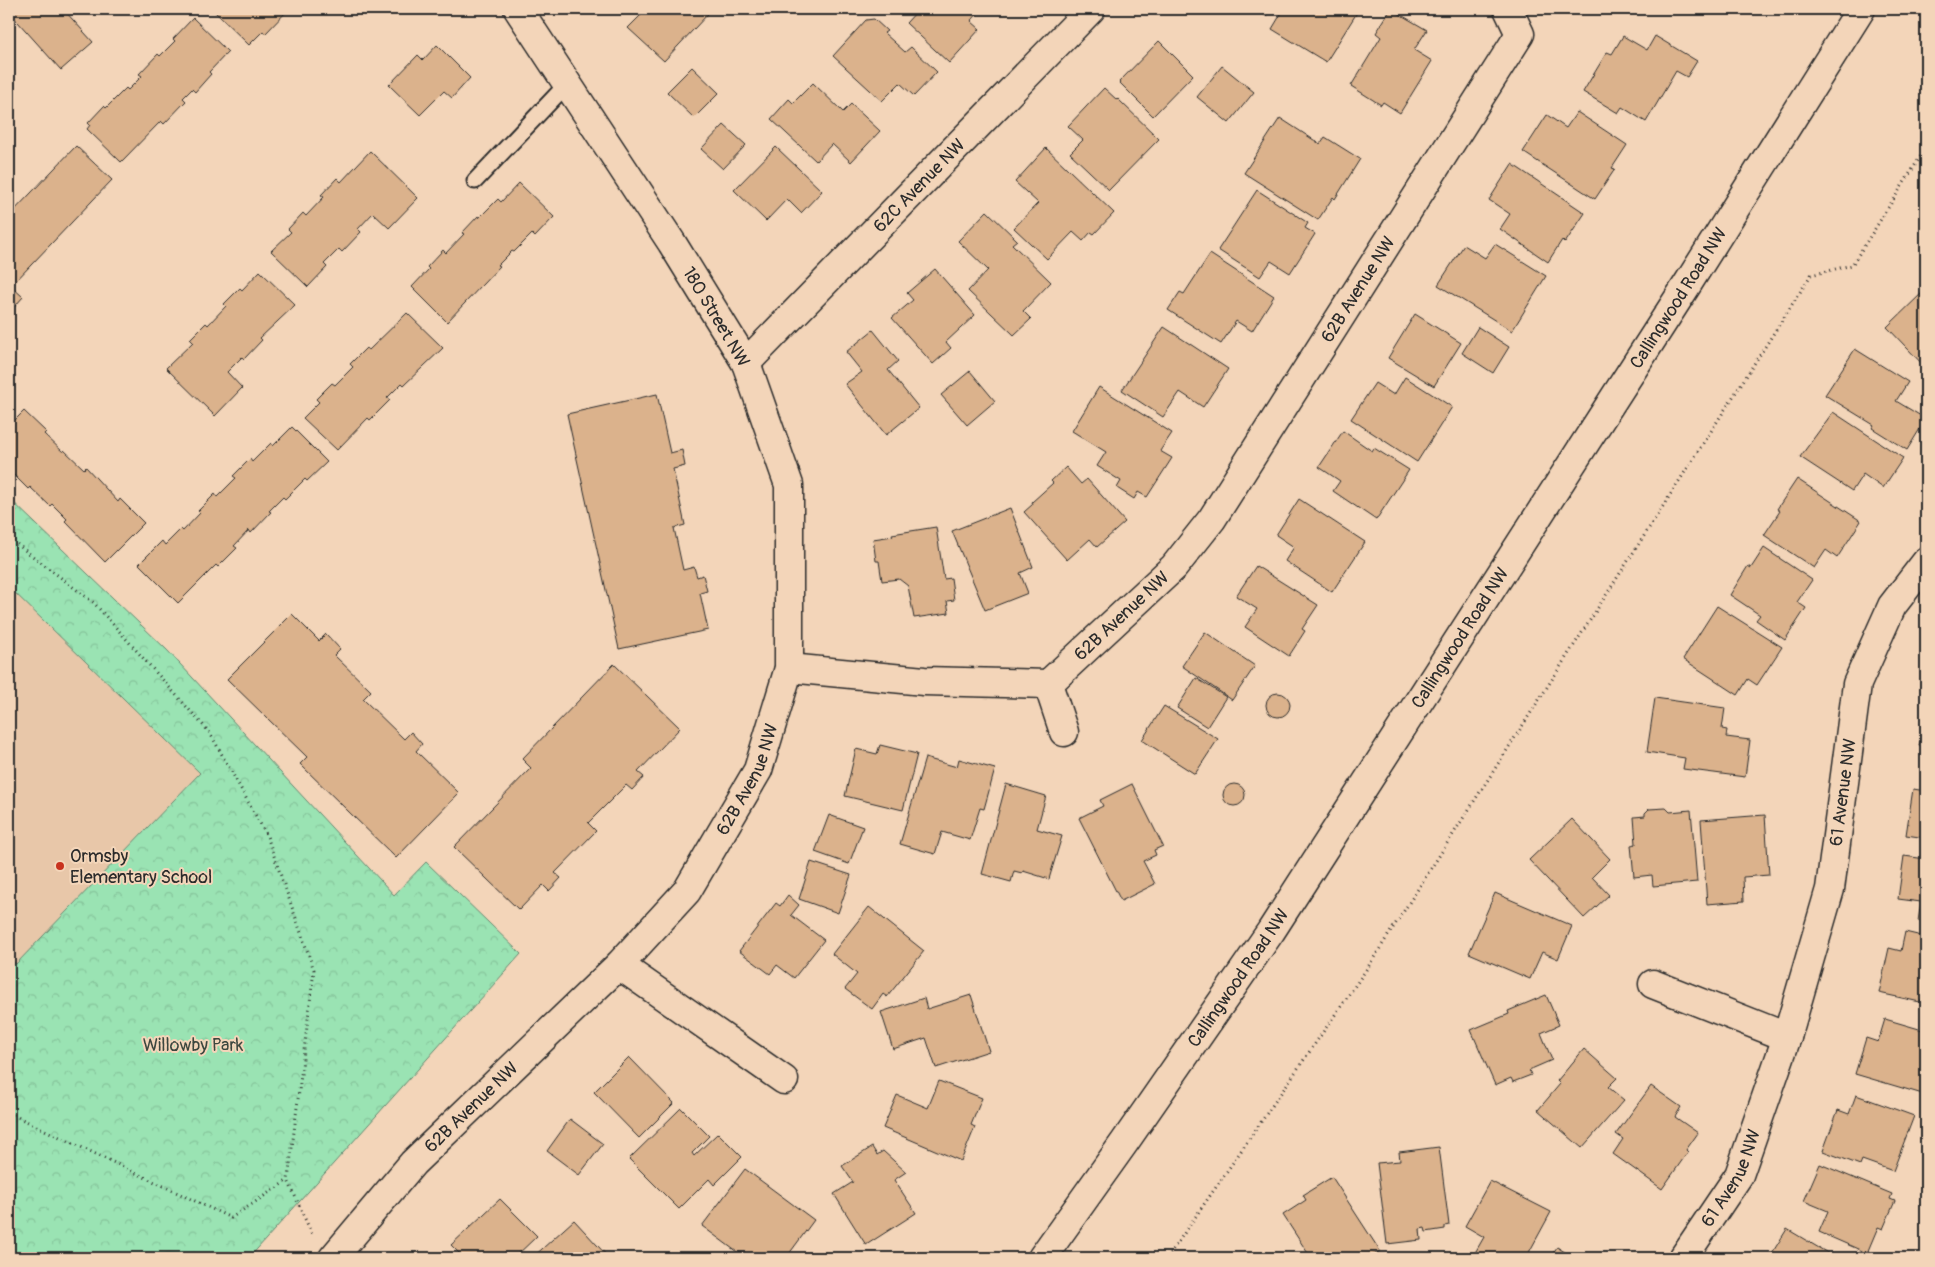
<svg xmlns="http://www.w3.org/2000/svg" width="1935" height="1267" font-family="Pangolin,sans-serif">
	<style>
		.built { fill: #e8c7a9 }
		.park { fill: url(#park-crowns); stroke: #62876f }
		.building { fill: #dbb28c; stroke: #2b2b2b }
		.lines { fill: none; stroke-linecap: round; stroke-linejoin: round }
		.lane-casing { stroke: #2b2b2b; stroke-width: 19 }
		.street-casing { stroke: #2b2b2b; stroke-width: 31 }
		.secondary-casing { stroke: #2b2b2b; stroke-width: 31 }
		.path { stroke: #2b2b2b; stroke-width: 3; stroke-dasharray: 1 4; stroke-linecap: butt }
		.lane { stroke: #f3d5b9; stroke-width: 15 }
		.street { stroke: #f3d5b9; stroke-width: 28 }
		.secondary { stroke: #f3d5b9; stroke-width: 28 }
		.poi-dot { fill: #c8321e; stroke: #f3d5b9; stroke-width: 2 }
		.labels { text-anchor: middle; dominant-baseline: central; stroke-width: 4; stroke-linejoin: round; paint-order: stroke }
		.street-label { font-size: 18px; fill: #2b2b2b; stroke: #f3d5b9 }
		.poi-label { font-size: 18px; fill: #2b2b2b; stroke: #f3d5b9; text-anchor: start }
		.park-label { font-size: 18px; fill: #3c473f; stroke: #f3d5b9 }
	</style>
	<defs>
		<pattern id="park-crowns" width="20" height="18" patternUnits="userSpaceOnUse" patternTransform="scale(1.25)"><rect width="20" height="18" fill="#9ae3b3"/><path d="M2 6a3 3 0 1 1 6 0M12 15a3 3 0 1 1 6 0" fill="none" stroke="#85c39a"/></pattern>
	</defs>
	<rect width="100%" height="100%" fill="#f3d5b9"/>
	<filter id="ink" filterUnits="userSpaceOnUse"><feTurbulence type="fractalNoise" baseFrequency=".02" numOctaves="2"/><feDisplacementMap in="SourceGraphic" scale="10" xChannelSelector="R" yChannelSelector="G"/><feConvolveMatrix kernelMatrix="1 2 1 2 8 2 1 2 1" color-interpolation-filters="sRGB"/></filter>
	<g filter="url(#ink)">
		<path class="built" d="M9,587L200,773L16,965L9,959Z"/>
		<path class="park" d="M9,498L167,650L394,895L426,862L521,954L249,1258H9V959L16,964L200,773L9,587Z"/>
		<path class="building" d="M9,9H65L64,10L93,42L61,70L9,12Z
			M216,9H289L265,34L263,31L249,45L214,11Z
			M647,9H702L708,14L664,61L628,28Z
			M916,9H982L971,21L980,29L949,63L906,23L918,10Z
			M1254,9H1270L1266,16Z
			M1284,9H1354L1358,11L1326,62L1272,29Z
			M1391,9L1427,30L1414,50L1432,61L1400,113L1383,102L1381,105L1351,86L1381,37L1376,33Z
			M193,18L228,52L209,72L211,74L195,92L192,89L183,98L186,101L164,124L161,121L121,162L87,129L90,125L88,123L104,106L106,108L126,88L128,90L142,76L139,74L158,54L160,56L175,41L173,39Z
			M874,19L887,31L884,33L905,52L911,47L937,72L914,96L900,83L882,101L833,56L866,20Z
			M1623,36L1647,50L1655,36L1697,61L1687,77L1676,71L1646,122L1622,107L1618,113L1583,92L1607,52L1612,54Z
			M1159,41L1193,75L1153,116L1119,82Z
			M437,45L470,78L452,98L444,91L420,115L389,85L418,55L423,60Z
			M1222,66L1254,92L1229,123L1197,97Z
			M692,67L719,93L694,118L667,92Z
			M813,83L843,112L851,104L880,131L851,162L832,144L816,161L771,119L789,99L793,103Z
			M1104,88L1117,100L1118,99L1159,139L1109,190L1070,153L1083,140L1068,126Z
			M1577,112L1627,145L1612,168L1615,169L1595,199L1523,152L1547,115L1566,128Z
			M1280,118L1320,144L1325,137L1360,159L1335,199L1333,197L1318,220L1244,173Z
			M724,125L746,145L723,169L701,149Z
			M76,146L112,180L11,286L23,297L9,313V216Z
			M776,147L822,191L801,213L787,199L766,221L734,190Z
			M1046,148L1114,213L1094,234L1091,232L1083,241L1073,232L1047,259L1014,228L1038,203L1015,182Z
			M370,151L418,198L389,228L373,213L358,229L361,232L342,252L339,249L324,264L327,267L308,287L271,251L291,232L288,229L303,213L306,216L324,197L321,195L337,178L341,182Z
			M1512,164L1585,213L1565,243L1562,240L1548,262L1500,229L1510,214L1489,200Z
			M519,183L554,217L535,237L532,234L514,252L512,251L498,265L500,266L447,322L412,287L429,269L427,267L443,250L446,253L464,234L462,233L478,216L479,218L498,199L501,202Z
			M1257,190L1308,223L1305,228L1315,234L1290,273L1271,261L1260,277L1218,250Z
			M987,211L1017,240L1012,244L1051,282L1023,311L1031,319L1014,335L968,291L988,270L958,241Z
			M1495,244L1546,276L1512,331L1438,285L1464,245L1485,258Z
			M1210,254L1274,296L1252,331L1236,321L1221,344L1168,310L1180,292L1184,294Z
			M935,269L975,315L946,342L951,348L933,364L892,318L913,300L907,293Z
			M260,271L295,305L260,338L262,340L244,359L242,357L227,372L242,388L215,416L166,368L193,342L190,339L206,323L208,325L226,306L224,304L240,288L242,290Z
			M1926,289V368L1887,327Z
			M407,313L443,348L404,385L402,383L387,398L390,400L370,420L368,418L337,450L303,418L319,402L316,399L332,383L335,385L353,367L350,364L366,348L369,350Z
			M1415,314L1461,343L1434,386L1388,358Z
			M1164,327L1228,369L1203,407L1180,392L1163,417L1122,390Z
			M1478,327L1509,347L1493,373L1462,353Z
			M873,330L898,361L888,370L919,408L886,435L845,384L862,372L846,352Z
			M1855,349L1908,382L1896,401L1926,419L1907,450L1872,428L1874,425L1825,395Z
			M970,371L995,401L967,425L941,395Z
			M1405,377L1452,407L1417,462L1351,419L1375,383L1394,395Z
			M1099,387L1172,433L1160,451L1172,458L1147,497L1138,492L1134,499L1117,488L1121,481L1097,466L1106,452L1072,431Z
			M657,394L670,453L682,450L685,466L673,469L685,525L674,528L683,570L694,567L697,577L703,575L707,591L700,593L708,630L619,649L567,414Z
			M24,411L46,432L44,434L63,452L64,450L84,469L86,467L118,502L120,499L144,523L105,562L65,521L67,519L52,504L50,506L30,487L28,489L9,470V426Z
			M1833,412L1903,458L1883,488L1863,474L1852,491L1800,457Z
			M292,427L327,462L307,481L305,479L285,499L283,497L269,511L271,512L251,533L249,530L234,546L237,548L218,567L216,565L178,603L139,564L162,541L165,545L181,529L183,531L200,513L198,511L215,494L217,497L236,478L233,476L250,459L252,462L271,443L273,446Z
			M1343,431L1372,451L1374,448L1409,470L1376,520L1333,491L1340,481L1319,467Z
			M1066,467L1081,484L1087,479L1125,522L1097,547L1090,539L1067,560L1024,512L1033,504L1032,502L1053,483L1051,481Z
			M1797,479L1861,521L1837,558L1826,550L1814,568L1764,535L1780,511L1777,509Z
			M1299,499L1365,542L1332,592L1285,561L1294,547L1276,535Z
			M1010,508L1033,567L1020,573L1028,593L985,610L952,531Z
			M936,527L944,579L951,578L954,600L947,601L949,613L914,618L908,586L899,579L882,581L879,561H876L873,539L893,536L892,534Z
			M1764,548L1812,580L1797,602L1806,608L1785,640L1756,620L1760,615L1730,595L1748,566L1751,568Z
			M1256,566L1318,605L1302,629L1305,631L1289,656L1245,627L1257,609L1236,596Z
			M1717,606L1782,647L1757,685L1748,679L1738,695L1683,659Z
			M292,614L319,641L326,634L340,649L334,655L371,691L363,699L404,739L411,732L422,744L416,751L459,793L396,858L300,764L307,757L227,679Z
			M1205,632L1255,666L1232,700L1182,666Z
			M614,664L680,728L638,772L644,777L632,790L626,785L588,823L596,831L555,873L561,878L549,891L543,885L519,910L454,847L531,768L522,759Z
			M1196,678L1226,697L1207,727L1177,708Z
			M1266 705a12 12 0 1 1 24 0a12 12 0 1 1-24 0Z
			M1655,698L1725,708L1722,729L1727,730L1726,737L1750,740L1745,777L1683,769L1685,758L1647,752Z
			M1164,706L1218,739L1195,774L1142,740Z
			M1926,724V747L1919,745Z
			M880,745L917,754L903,810L845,796L856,749L877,754Z
			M925,758L957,767L959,759L995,769L984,809L980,808L970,840L942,832L935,854L900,844Z
			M1223 795a11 11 0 1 1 22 0a11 11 0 1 1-22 0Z
			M1006,784L1046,796L1037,829L1062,836L1049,879L1023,871L1022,873L1014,871L1011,882L982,874Z
			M1132,784L1163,846L1154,850L1156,855L1143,861L1155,884L1121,901L1079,818L1103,806L1100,800Z
			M1913,789L1926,791V838L1906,835Z
			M1666,808L1670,812L1691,810L1697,882L1653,886L1652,875L1634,877L1631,845L1636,844L1634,817L1645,816V813L1649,809Z
			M829,815L863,827L849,864L815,852Z
			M1765,815L1769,875L1743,877L1744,901L1707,904L1701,820Z
			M1572,819L1610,859L1592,877L1609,895L1584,918L1529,860Z
			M1904,856L1926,859V922L1918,921L1921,902L1898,899Z
			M811,862L851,875L838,913L799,899Z
			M1495,893L1572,926L1558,959L1542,952L1530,979L1469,953Z
			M788,895L799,905L791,915L824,940L794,978L777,965L770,974L739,951L776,903L780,906Z
			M869,907L924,951L887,997L883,994L872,1009L845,989L857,974L832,954Z
			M1905,932L1926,937V1000L1921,999L1920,1002L1879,993L1889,948L1901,951Z
			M971,995L989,1051L936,1068L926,1038L893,1049L881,1012L924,998L927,1009Z
			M1546,995L1559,1025L1541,1033L1552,1060L1529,1070L1531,1075L1513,1082L1511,1078L1495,1085L1471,1030L1509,1014L1508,1011Z
			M1885,1019L1926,1031V1095L1855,1074L1866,1038L1878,1042Z
			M1584,1049L1617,1078L1608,1087L1624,1100L1582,1148L1538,1110L1560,1084L1557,1081Z
			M629,1057L674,1103L639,1138L594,1092Z
			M939,1081L982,1098L971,1125L975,1127L961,1161L883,1128L897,1095L928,1108Z
			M1651,1086L1681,1107L1675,1117L1698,1133L1686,1150L1688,1152L1662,1189L1613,1154L1623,1139L1616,1134Z
			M1856,1095L1914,1116L1893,1171L1862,1160L1860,1165L1823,1151L1838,1110L1849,1114Z
			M681,1108L709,1136L692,1153L694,1156L718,1133L742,1157L714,1185L709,1179L679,1209L629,1159Z
			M570,1119L603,1144L579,1175L547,1151Z
			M872,1147L877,1155L883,1151L906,1172L894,1180L916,1213L866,1245L834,1194L853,1182L842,1166Z
			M1439,1147L1449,1225L1445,1226V1229L1426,1232L1425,1228L1420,1229L1421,1240L1387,1244L1377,1163L1400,1161L1399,1152Z
			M1820,1164L1892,1194L1890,1199L1895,1201L1883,1229L1878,1227L1867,1253L1819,1232L1828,1211L1804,1201Z
			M745,1169L814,1220L786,1258H745L702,1226Z
			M1332,1177L1380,1251L1369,1258H1346L1343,1254L1337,1258H1311L1283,1215L1306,1200L1303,1195Z
			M1490,1181L1551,1212L1526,1258L1521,1257L1520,1258H1472L1484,1237L1465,1226Z
			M500,1199L537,1236L514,1258H464L451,1245Z
			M574,1220L609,1258H532Z
			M1787,1229L1836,1258H1769Z
			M1557,1247L1574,1258H1550Z"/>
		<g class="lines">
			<defs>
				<path id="lane" d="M475,181L567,84"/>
				<g id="street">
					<path id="s1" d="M746,363L1091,9"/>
					<path id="s2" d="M789,668L924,681L1048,684L1174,567L1212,519L1520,34L1508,9"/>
					<path d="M1048,684L1064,732"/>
					<path d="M619,965L784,1080"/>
					<path d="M1653,984L1787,1037"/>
					<path id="s3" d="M1683,1258L1739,1175L1787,1037L1830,889L1857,684L1892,606L1926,562"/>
				</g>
				<g id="secondary">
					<path id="s4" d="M333,1258L413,1163L619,965L687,891L758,770L789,668V485L746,363L672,243L518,9"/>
					<path id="s5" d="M1042,1258L1124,1143L1271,931L1685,288L1861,9"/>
				</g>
			</defs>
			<use href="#lane" class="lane-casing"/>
			<use href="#street" class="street-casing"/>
			<use href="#secondary" class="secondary-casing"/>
			<path class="path" d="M9,538L94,603L210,733L267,836L314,970L288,1180L313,1237
				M9,1113L231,1218L288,1180
				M1167,1258L1368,967L1811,275L1852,265L1926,148"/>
			<use href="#lane" class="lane"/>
			<use href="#street" class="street"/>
			<use href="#secondary" class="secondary"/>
		</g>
	</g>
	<circle class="poi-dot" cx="60" cy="866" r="5"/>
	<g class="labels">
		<g class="street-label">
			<text stroke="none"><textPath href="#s1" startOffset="248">62C Avenue NW</textPath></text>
			<text stroke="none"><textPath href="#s2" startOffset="765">62B Avenue NW</textPath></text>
			<text stroke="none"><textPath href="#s5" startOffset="1152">Callingwood Road NW</textPath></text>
			<text transform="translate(716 317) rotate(59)">180 Street NW</text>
			<text stroke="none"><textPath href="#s2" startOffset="360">62B Avenue NW</textPath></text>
			<text stroke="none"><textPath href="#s5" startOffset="748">Callingwood Road NW</textPath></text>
			<text stroke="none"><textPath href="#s4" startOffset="638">62B Avenue NW</textPath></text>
			<text stroke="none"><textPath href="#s3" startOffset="498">61 Avenue NW</textPath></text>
			<text stroke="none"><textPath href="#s5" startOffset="342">Callingwood Road NW</textPath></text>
			<text stroke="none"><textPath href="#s4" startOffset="205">62B Avenue NW</textPath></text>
			<text stroke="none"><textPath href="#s3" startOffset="94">61 Avenue NW</textPath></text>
		</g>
		<g class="poi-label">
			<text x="70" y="856">Ormsby<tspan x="70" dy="21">Elementary School</tspan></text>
		</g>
		<g class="park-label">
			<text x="193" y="1045">Willowby Park</text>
		</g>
	</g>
	<rect width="1935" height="1267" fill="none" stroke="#f3d5b9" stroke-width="30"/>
	<rect x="15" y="15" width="1905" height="1237" fill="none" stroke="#2b2b2b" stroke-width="2" filter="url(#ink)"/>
</svg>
